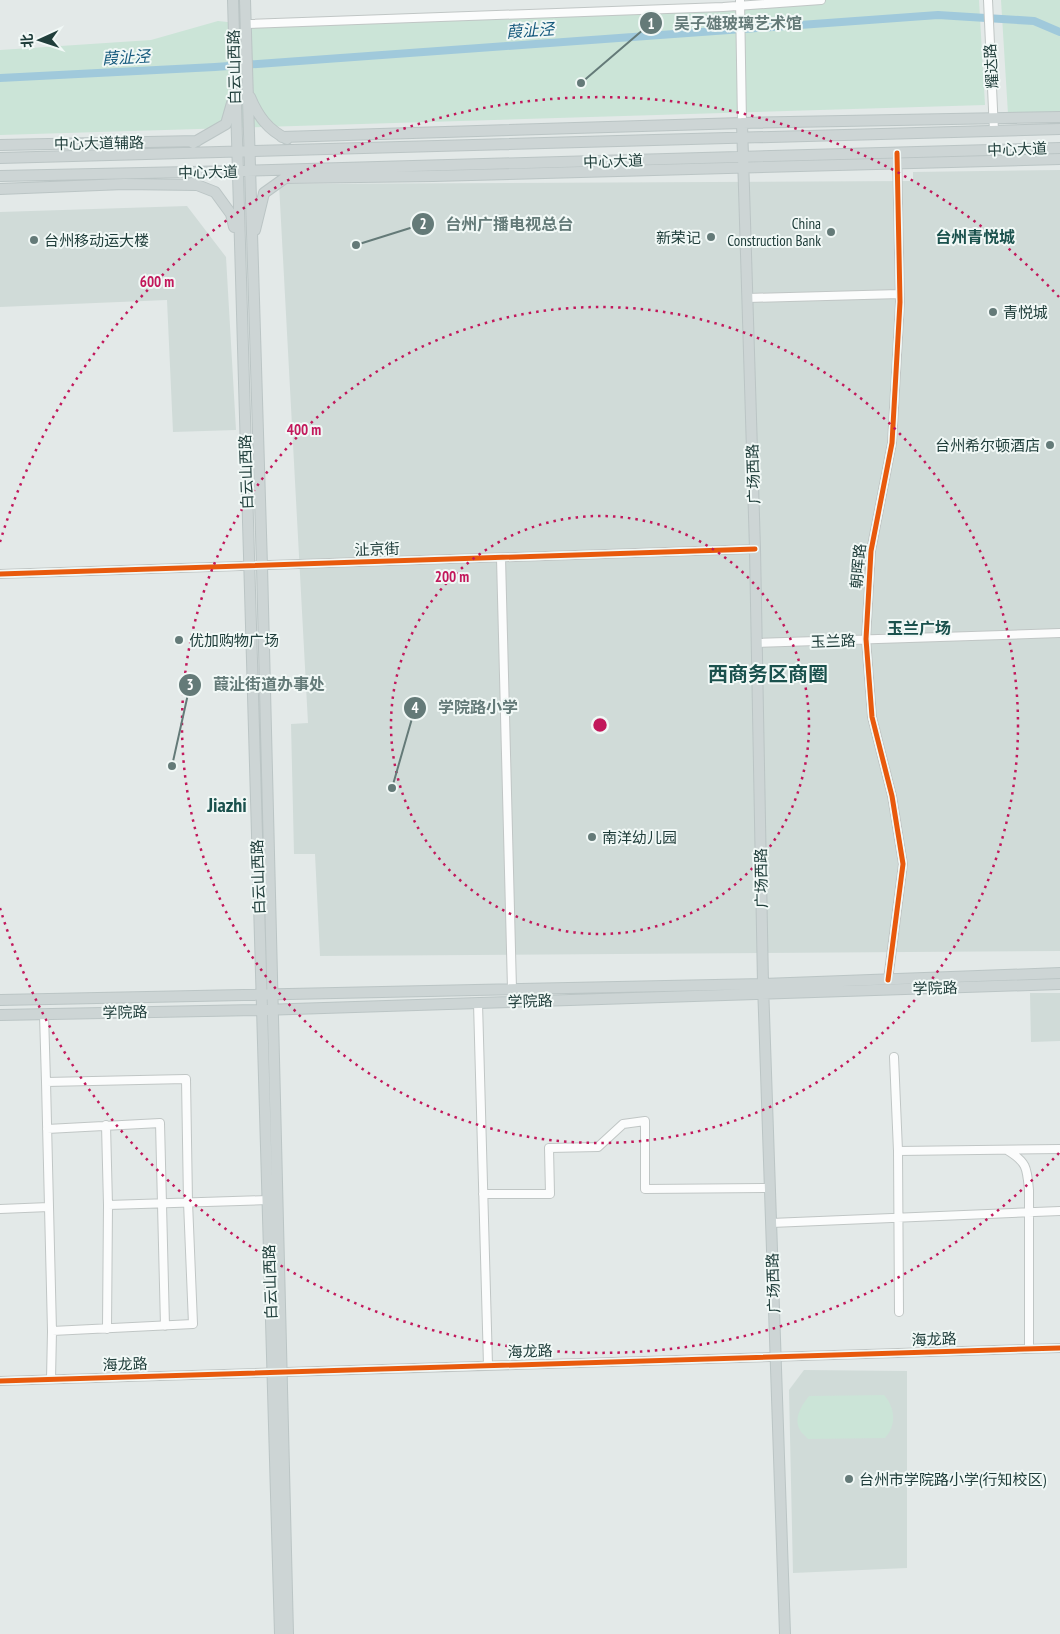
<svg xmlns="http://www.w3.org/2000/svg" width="1060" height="1634" font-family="'PT Sans Narrow','Noto Sans SC',sans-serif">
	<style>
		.built { fill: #d0dbd8 }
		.green { fill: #cbe4d7 }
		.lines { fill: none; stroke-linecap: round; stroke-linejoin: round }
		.canal { stroke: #a0c9db; stroke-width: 8 }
		.minor-casing { stroke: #c0c6c5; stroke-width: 10 }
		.major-casing { stroke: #bbc5c5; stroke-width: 12 }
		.minor { stroke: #fbfcfc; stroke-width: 8 }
		.major { stroke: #cdd5d5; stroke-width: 10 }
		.cycleway-casing { stroke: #f1f8f6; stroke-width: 8 }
		.cycleway { stroke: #e8590c; stroke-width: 5 }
		.ring { fill: none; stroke: #c2185b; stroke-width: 2.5; stroke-dasharray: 2.5 5 }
		.poi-dot { fill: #647a78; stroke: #f1f8f6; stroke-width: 2 }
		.labels { text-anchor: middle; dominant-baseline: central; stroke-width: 4; stroke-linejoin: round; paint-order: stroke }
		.street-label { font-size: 15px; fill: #203e3b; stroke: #f1f8f6 }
		.poi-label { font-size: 15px; fill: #203e3b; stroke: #f1f8f6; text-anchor: start }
		.water-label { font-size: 16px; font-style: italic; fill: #165a7d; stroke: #f1f8f6 }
		.neighbourhood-label { font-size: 16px; font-weight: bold; fill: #1a514d; stroke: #f1f8f6 }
		.district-label { font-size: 20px; font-weight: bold; fill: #1a514d; stroke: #f1f8f6 }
		.centre { fill: #c2185b; stroke: #f1f8f6; stroke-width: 2.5 }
		.ring-label { font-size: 15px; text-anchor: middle; font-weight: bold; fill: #c2185b; stroke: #f1f8f6; stroke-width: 4; stroke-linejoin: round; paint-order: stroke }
		.leader { fill: none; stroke: #647a78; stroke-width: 2 }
		.callout-dot { fill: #647a78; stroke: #f1f8f6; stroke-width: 2 }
		.mark-label { font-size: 15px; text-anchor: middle; font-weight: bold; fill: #fff }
		.callout-label { font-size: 16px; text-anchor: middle; font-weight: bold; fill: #647a78; stroke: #f1f8f6; stroke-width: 4; stroke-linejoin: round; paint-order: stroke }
	</style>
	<rect width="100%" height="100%" fill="#e3e9e8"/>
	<path class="built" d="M1060,170V951L320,956L315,854H294L291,724L308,723L279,184L913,181V172Z
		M187,206L226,257L236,430L173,432L167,300L0,307V212Z
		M1030,993H1060V1041L1031,1042Z
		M804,1370L907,1371V1568L793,1573L789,1390Z"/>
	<path class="green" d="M821,0H979L985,105L0,135V50L151,40L218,21L246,24Z
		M1001,0H1060V113L1008,114Z
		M884,1395C895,1407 897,1425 885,1438L808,1439C806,1436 801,1433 800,1430C793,1418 802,1405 809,1396Z"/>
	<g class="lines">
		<path class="canal" d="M0,78L215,67L938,15L1034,21L1060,32"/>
		<defs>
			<path id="minor" d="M740,0L742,123
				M988,0L994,131
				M246,24L723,7L821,0
				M748,298L900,294
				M501,558L512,989
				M0,574L755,549
				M757,643L1060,633
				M888,980L903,864L892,796L872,717L866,639L871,551L892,443L900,302L897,153
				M478,1003L488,1365
				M44,1014L46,1082L186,1079L188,1202L193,1324L52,1331
				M894,1057L898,1151L899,1312
				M46,1082L52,1331L51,1379
				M106,1125L108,1205L107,1329
				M47,1129L160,1123L165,1326
				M1007,1150C1027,1162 1027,1168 1029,1190V1349
				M898,1151L1060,1149
				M483,1194H550L549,1148L598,1147L623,1124L645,1121V1189L770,1188
				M108,1205L268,1200
				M0,1209L49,1207
				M771,1223L1060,1211
				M0,1381L1060,1348"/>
			<path id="major" d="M233,0L280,1634
				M245,0L262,566L288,1634
				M250,97C258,116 268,130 287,139
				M742,123L755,549L763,984L785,1634
				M282,137L742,123L1060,117
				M193,143L226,124L232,103
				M0,145L197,141
				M0,158L1060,129
				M0,176L237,171L1060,148
				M285,178L433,176L1060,159
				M192,183L215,192L231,214L234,227
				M0,189L124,184L197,185
				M255,230L264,193L285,178L291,176
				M0,1000L763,984L1060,973
				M0,1015L262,1010L1060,984"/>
		</defs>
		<use href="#minor" class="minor-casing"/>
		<use href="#major" class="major-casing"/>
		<use href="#minor" class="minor"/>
		<use href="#major" class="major"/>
		<defs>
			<path id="cycleway" d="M0,574L755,549
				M888,980L903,864L892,796L872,717L866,639L871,551L892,443L900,302L897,153
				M0,1381L1060,1348"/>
		</defs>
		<use href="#cycleway" class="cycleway-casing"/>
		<use href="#cycleway" class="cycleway"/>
	</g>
	<g class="ring">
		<circle cx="600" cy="725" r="209"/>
		<circle cx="600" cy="725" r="418"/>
		<path d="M1059 1153A627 627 0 0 1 0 908M0 542A627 627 0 0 1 1059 297"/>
	</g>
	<g class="poi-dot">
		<circle cx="831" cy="232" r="5"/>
		<circle cx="711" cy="237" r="5"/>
		<circle cx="34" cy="240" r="5"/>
		<circle cx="993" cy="312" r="5"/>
		<circle cx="1050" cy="445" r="5"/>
		<circle cx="179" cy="640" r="5"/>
		<circle cx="592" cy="837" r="5"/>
		<circle cx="849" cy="1479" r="5"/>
	</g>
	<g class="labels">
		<g class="street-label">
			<text transform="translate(991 66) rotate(-93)">耀达路</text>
			<text transform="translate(234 67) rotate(-91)">白云山西路</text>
			<text transform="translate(99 143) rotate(-1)">中心大道辅路</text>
			<text transform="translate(1017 149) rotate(-2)">中心大道</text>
			<text transform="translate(613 161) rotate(-2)">中心大道</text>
			<text transform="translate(208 172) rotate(-1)">中心大道</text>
			<text transform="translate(246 472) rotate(-92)">白云山西路</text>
			<text transform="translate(753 474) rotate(-92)">广场西路</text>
			<text transform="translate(377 549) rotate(-2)">沚京街</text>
			<text transform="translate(858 566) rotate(-85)">朝晖路</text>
			<text transform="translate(833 641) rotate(-2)">玉兰路</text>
			<text transform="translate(258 877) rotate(-92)">白云山西路</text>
			<text transform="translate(761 878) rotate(-91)">广场西路</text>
			<text transform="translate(935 988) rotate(-2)">学院路</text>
			<text transform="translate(530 1001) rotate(-2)">学院路</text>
			<text transform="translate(125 1012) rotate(-1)">学院路</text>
			<text transform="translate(270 1282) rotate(-92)">白云山西路</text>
			<text transform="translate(773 1283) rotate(-92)">广场西路</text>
			<text transform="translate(934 1339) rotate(-2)">海龙路</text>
			<text transform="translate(530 1351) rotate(-2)">海龙路</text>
			<text transform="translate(125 1364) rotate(-2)">海龙路</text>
		</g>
		<g class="poi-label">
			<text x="821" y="223" text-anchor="end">China<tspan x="821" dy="17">Construction Bank</tspan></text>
			<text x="701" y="237" text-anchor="end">新荣记</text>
			<text x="44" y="240">台州移动运大楼</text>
			<text x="1003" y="312">青悦城</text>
			<text x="1040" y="445" text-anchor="end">台州希尔顿酒店</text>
			<text x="189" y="640">优加购物广场</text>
			<text x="602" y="837">南洋幼儿园</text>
			<text x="859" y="1479">台州市学院路小学(行知校区)</text>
		</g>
		<g class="water-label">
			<text transform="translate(530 30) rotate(-4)">葭沚泾</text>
			<text transform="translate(126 57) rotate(-3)">葭沚泾</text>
		</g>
		<g class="neighbourhood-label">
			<text x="975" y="237">台州青悦城</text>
			<text x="919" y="628">玉兰广场</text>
		</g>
		<g class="district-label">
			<text x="768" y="674">西商务区商圈</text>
			<text x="227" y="805">Jiazhi</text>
		</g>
	</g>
	<circle cx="600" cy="725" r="8" class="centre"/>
	<g class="ring-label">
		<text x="157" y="287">600 m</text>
		<text x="304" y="435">400 m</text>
		<text x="452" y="582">200 m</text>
	</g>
	<path class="leader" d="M581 83L651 23M356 245L423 224M172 766L190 685M392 788L415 708"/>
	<g class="callout-dot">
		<circle cx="581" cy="83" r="5"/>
		<circle cx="356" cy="245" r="5"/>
		<circle cx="172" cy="766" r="5"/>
		<circle cx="392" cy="788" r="5"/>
		<circle cx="651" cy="23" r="12"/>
		<circle cx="423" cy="224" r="12"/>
		<circle cx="190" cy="685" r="12"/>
		<circle cx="415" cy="708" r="12"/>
	</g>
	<g class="mark-label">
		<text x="651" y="29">1</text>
		<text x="423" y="229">2</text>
		<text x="190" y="690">3</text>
		<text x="415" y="713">4</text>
	</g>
	<g class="callout-label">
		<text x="738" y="29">吴子雄玻璃艺术馆</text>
		<text x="509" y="230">台州广播电视总台</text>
		<text x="269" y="690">葭沚街道办事处</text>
		<text x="478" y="713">学院路小学</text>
	</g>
	<g transform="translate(40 40) rotate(267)" stroke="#f1f8f6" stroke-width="4" paint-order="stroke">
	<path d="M0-4L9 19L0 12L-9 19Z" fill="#203e3b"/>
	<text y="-8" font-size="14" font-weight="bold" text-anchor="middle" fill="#203e3b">北</text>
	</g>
</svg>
